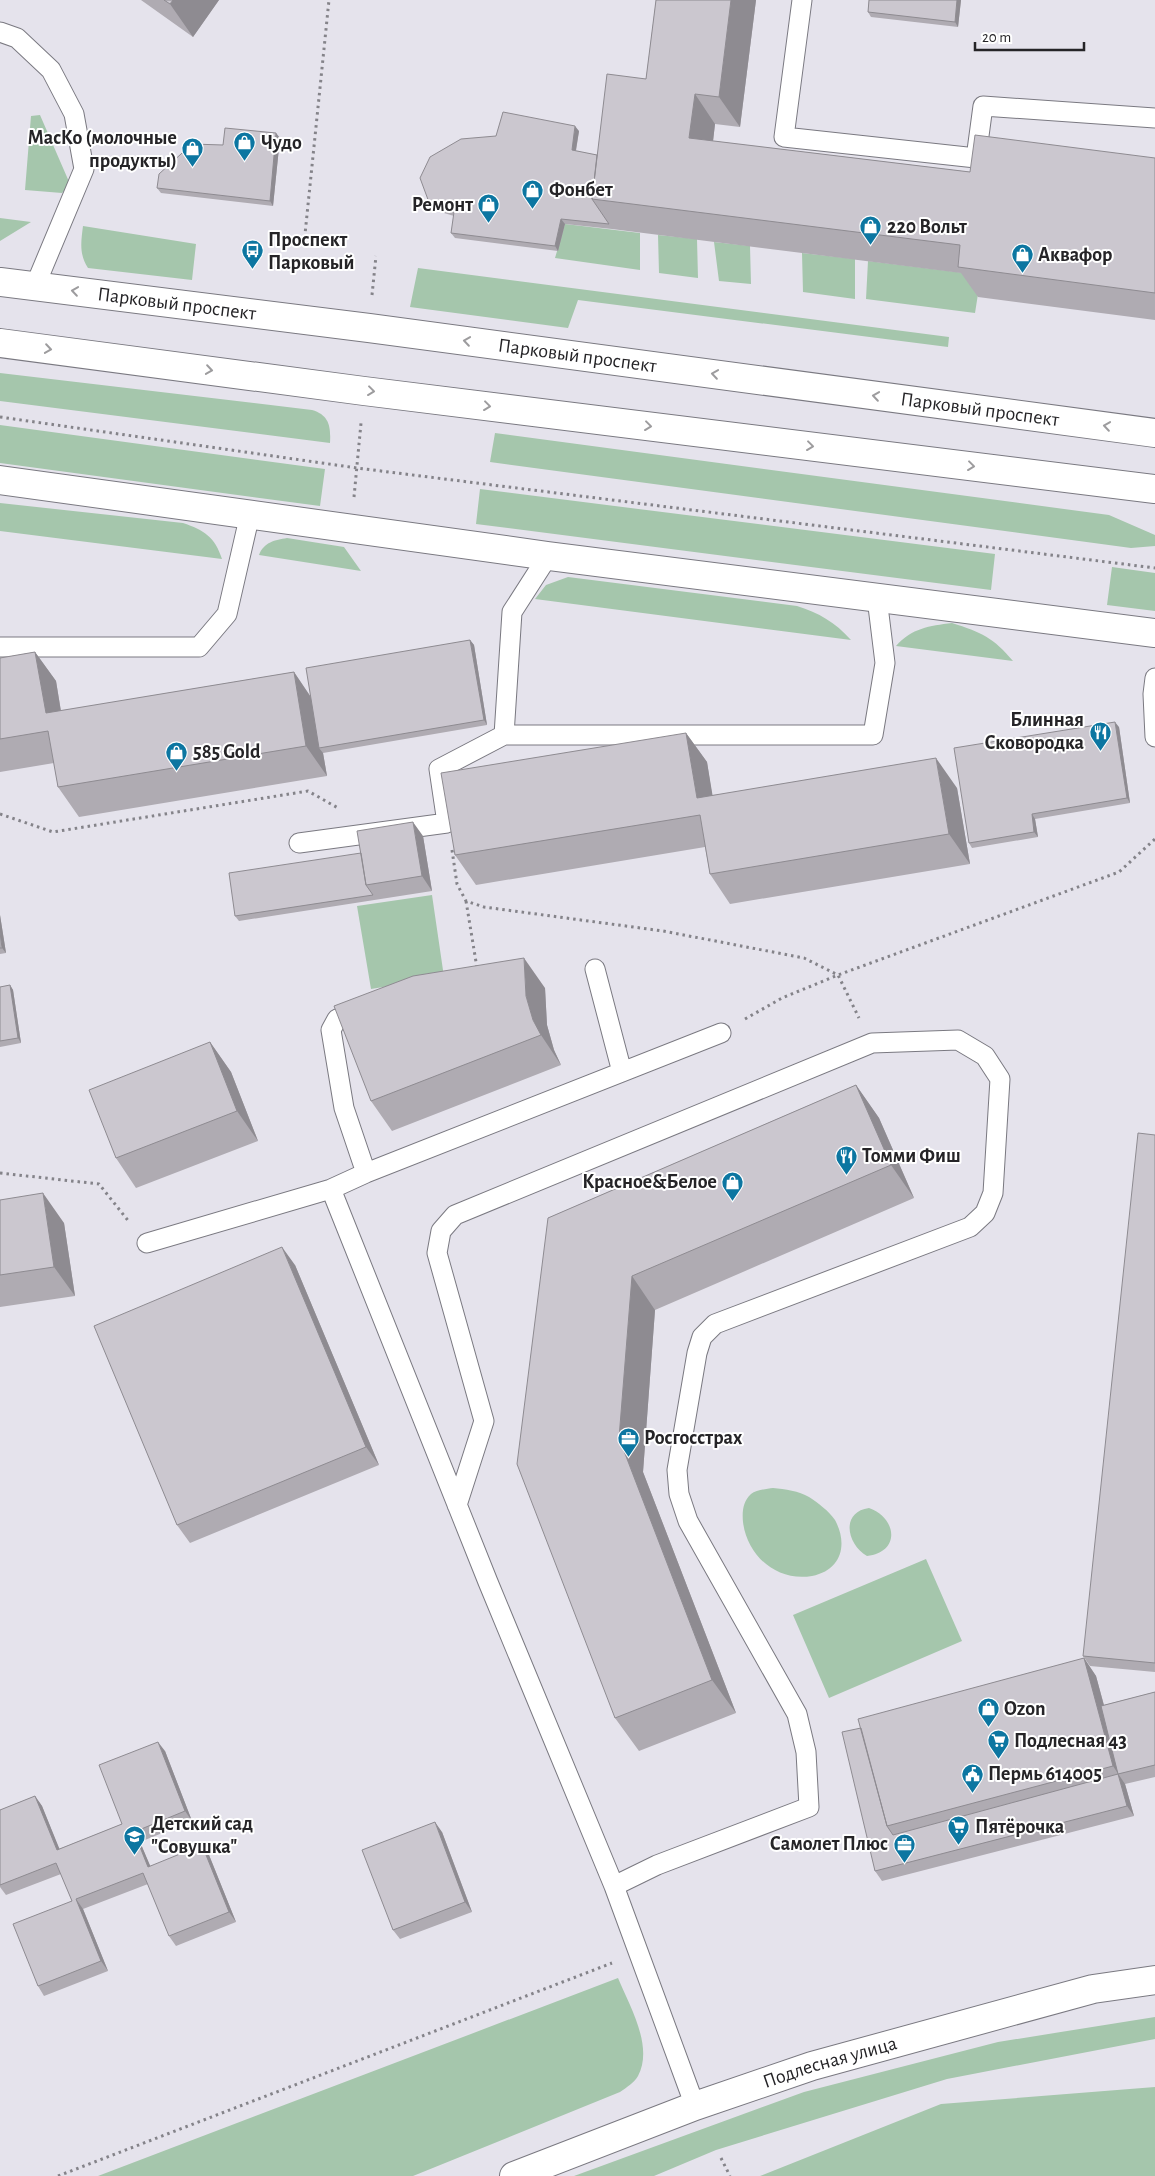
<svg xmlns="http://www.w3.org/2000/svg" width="1155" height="2176" font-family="'Alegreya Sans',sans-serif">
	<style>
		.green { fill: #a5c6ac }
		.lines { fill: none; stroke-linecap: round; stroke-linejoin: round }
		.lane-casing { stroke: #7a7981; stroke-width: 21 }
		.street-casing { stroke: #7a7981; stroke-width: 30 }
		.secondary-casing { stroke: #7a7981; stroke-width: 30 }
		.primary-casing { stroke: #7a7981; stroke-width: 30 }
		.path { stroke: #848389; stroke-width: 3; stroke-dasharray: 2.5 4; stroke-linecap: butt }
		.lane { stroke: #fff; stroke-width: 19 }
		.street { stroke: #fff; stroke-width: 28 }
		.secondary { stroke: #fff; stroke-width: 28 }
		.primary { stroke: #fff; stroke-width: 28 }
		.wall { fill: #afabb2 }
		.shaded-wall { fill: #8e8b91 }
		.building { fill: #cbc7cf; stroke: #8e8b91 }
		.oneway { stroke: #9d9c9e }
		.labels { text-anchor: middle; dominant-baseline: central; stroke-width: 4; stroke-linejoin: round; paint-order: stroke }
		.poi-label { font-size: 20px; font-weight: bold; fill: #252427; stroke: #fff; text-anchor: start }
		.street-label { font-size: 20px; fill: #252427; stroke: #fff }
	</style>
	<rect width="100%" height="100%" fill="#e5e3ec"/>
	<path class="green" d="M40,115L70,184L62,193L25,190L31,116Z
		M0,218L31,222L0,241Z
		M565,224L640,233V270L555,258Z
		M83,226L196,244L192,280L88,268C79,254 81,242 83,226Z
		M658,235L697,239L698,278L659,273Z
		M714,242L750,246L751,284L719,281Z
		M802,253L855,259V299L803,292Z
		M868,261L981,275L975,313L866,299Z
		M418,268L949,337L948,347L578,300L568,328L410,307Z
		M0,373L312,410C329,415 331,426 330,443L0,401Z
		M0,425L325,469L320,506L0,463Z
		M495,433L1109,515L1155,535V546L1131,548L490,462Z
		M480,489L995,554L991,590L476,524Z
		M0,503L183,523C204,530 215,537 222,559L0,531Z
		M287,538L344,547L361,571L259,555C264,542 275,540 287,538Z
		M1112,567L1155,573V611L1107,605Z
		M568,577L797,606C819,613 835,622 851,640L535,599L546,585Z
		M952,623C981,632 994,638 1013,661L896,646C912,628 929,626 952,623Z
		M432,895L444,977L371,989L357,906Z
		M773,1488C785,1489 799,1491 809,1497C818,1503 829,1511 835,1520C848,1544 842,1570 812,1576C777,1582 747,1556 743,1522C742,1512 743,1501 751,1494C756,1490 766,1489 773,1488Z
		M869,1508C897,1518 901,1552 867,1556C847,1545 840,1512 869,1508Z
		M926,1559L962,1641L829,1698L793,1615Z
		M618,1978C629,2005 654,2046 638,2076C634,2083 627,2087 620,2092L413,2176H98Z
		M1155,2017V2039L947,2079L716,2150L654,2176H574L804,2092L998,2042Z
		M1155,2087V2176H760L941,2104Z"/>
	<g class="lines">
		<defs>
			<path id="lane" d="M802,0L784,137L976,158L983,106L1155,118
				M0,32L17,38L51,70L74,114L84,169L35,286
				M548,556L512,612L504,735H873L885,663L877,598
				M0,647H199L227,614L250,514
				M1155,678L1153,694L1155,737
				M299,843L447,823L439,769L504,735
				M595,969L622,1072
				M346,1016L337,1019L331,1030L344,1108L366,1173
				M331,1189L488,1582L614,1886L695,2106
				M147,1243L331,1189L366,1173L721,1033
				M457,1505L484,1421L437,1253L441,1231L455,1215L872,1043L958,1040L985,1056L1000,1079L993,1193L985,1213L970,1227L715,1324L702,1337L697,1353L677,1470L679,1494L688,1521L797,1714L806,1752L809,1807L657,1865L614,1886"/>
			<path id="street" d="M0,480L548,556L1155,633"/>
			<g id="secondary">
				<path id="s1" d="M514,2176L695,2106L812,2066L1093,1989L1155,1980"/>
			</g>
			<g id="primary">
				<path id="s2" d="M0,282L369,328L1155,433"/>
				<path d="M0,343L364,391L1155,489"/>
			</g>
		</defs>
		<use href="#lane" class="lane-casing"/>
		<use href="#street" class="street-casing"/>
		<use href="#secondary" class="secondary-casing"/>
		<use href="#primary" class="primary-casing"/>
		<path class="path" d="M304,244L329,0
			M372,295L376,256
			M0,417L357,468L1155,568
			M354,497L361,423
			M0,814L53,832L308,791L338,808
			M452,850L457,884L466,901L484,907L663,931L804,958L838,975L859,1018
			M466,901L477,968
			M745,1019L782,998L838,975L1119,872L1155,839
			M0,1173L99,1184L130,1223
			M721,2158L730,2176
			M58,2176L612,1963"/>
		<use href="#lane" class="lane"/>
		<use href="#street" class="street"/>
		<use href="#secondary" class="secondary"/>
		<use href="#primary" class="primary"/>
	</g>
	<path class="wall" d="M141,0H219L193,37Z
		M656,0H756L740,127L715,124L713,141L970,172L1155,158V320L978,297L961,273L612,229L565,224L558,251L455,238L451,233L454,216L434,210L430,205L579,131L576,151L597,155L646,79Z
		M869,0H961L958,27L871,17L868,12Z
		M280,138L273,206L161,193L157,188L223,145Z
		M470,640L474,645L487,725L323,753L327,776L79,817L58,787L54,763L0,772V658L35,652L56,681L61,711L294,672L311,697Z
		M1119,727L1130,803L1035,819L1038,837L972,848L969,843Z
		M686,733L707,762L712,795L957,788L970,864L730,904L710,874L705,847L476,885L455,855Z
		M423,836L432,891L239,921L235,916L361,853Z
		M0,915L6,953L0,954Z
		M10,985L13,990L21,1043L0,1047V987Z
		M545,988L547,1025L554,1050L561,1065L392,1131L371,1101Z
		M210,1042L231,1072L258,1141L136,1188L116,1158Z
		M856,1085L879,1118L914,1198L655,1310L643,1472L736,1713L639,1751L615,1718L548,1218Z
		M1155,1135V1672L1090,1666L1083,1656Z
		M0,1200L64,1223L75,1296L0,1307Z
		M295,1265L379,1465L190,1543L177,1525Z
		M1084,1658L1096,1676L1104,1705L1155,1692V1777L1125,1784L1134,1816L882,1881L875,1871L861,1728Z
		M165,1751L192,1821L140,1842L150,1866L209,1855L236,1922L176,1946L169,1936L148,1884L83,1909L108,1971L44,1996L38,1986L72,1901L61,1874L6,1895L0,1887V1810L35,1796L42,1806L59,1849L122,1824Z
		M442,1832L472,1912L400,1939L393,1930Z"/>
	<path class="shaded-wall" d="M173,0H219L193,37L170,4Z
		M731,0H756L740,127L719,97Z
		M957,0H961L958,27L955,22Z
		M695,94L715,124L710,167L689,138Z
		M575,126L579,131L575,155L572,150Z
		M276,133L280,138L273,206L270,201Z
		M561,219L565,224L558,251L555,246Z
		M470,640L474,645L487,725L484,720Z
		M35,652L56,681L66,743L46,713Z
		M294,672L314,702L319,748L323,753L327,776L306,746Z
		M1115,722L1119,727L1130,803L1127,798Z
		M686,733L707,762L718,828L697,798Z
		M936,758L957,788L970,864L949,834Z
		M1032,814L1035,819L1038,837L1034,832Z
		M413,822L423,836L432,891L422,876Z
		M0,915L6,953L2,948L0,932Z
		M524,958L545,988L547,1025L554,1050L561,1065L541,1035L533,1020L526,996Z
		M10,985L13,990L21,1043L18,1038Z
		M210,1042L231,1072L258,1141L237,1111Z
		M856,1085L879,1118L914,1198L891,1165Z
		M43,1193L64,1223L75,1296L54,1267Z
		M282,1247L295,1265L379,1465L366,1447Z
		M632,1276L655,1310L643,1472L736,1713L712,1680L619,1438Z
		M1084,1658L1096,1676L1122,1773L1118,1774L1125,1784L1113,1766Z
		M158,1742L165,1751L192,1821L185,1811Z
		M1118,1774L1125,1784L1134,1816L1127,1806Z
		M35,1796L42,1806L64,1860L57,1850Z
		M435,1822L442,1832L472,1912L465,1902Z
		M134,1832L140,1842L155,1877L148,1867Z
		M202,1845L209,1855L236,1922L229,1912Z
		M76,1899L83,1909L108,1971L101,1961Z"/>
	<path class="building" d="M164,0H173L170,4Z
		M656,0H731L719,97L695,94L689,138L970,172L975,135L1155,158V293L958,267L960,245L592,199L607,74L646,79Z
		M869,0H957L955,22L868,12Z
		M503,112L575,126L572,150L597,155L592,199L609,224L561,219L555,246L451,233L454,212L430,205L420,178L430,157L461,139L496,136Z
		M225,128L276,133L270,201L157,188L159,174L192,144L223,145Z
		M470,640L484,720L319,748L306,668Z
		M35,652L46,713L294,672L306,746L58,787L48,731L0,739V658Z
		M1115,722L1127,798L1032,814L1034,832L969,843L954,748Z
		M686,733L697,798L936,758L949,834L710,874L700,815L455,855L441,773Z
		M413,822L422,876L366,885L357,831Z
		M361,853L366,885L373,895L235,916L229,873Z
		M0,932L2,948H0Z
		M524,958L526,996L533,1020L541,1035L371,1101L334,1006L413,976Z
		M10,985L18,1038L0,1041V987Z
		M210,1042L237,1111L116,1158L89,1090Z
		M856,1085L891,1165L632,1276L619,1438L712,1680L615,1718L517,1464L548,1218Z
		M1138,1133L1155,1135V1663L1083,1656Z
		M43,1193L54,1267L0,1275V1200Z
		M282,1247L366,1447L177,1525L94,1326Z
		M1084,1658L1113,1766L887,1826L858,1719Z
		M1155,1692V1765L1118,1774L1101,1706Z
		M861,1728L887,1826L893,1835L1118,1774L1127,1806L875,1871L842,1732Z
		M158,1742L185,1811L134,1832L148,1867L202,1845L229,1912L169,1936L143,1873L76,1899L101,1961L38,1986L13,1924L72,1901L56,1863L0,1885V1810L35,1796L57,1850L122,1824L99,1765Z
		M435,1822L465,1902L393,1930L362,1850Z"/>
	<defs><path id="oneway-chevron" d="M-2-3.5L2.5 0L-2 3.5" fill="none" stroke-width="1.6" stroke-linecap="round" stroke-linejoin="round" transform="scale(1.25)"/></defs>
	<g class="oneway">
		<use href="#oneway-chevron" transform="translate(75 291) rotate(-172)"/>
		<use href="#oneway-chevron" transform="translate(467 341) rotate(-172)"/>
		<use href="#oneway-chevron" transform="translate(48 349) rotate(8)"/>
		<use href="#oneway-chevron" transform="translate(209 370) rotate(8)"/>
		<use href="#oneway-chevron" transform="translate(715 374) rotate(-172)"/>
		<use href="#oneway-chevron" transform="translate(371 391) rotate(7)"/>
		<use href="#oneway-chevron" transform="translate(876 396) rotate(-172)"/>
		<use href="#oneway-chevron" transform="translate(487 406) rotate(7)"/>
		<use href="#oneway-chevron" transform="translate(648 426) rotate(7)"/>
		<use href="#oneway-chevron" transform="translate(1107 426) rotate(-172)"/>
		<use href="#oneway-chevron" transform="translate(810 446) rotate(7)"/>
		<use href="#oneway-chevron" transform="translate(971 466) rotate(7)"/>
	</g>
	<defs>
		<symbol id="shop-pin" viewBox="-11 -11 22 30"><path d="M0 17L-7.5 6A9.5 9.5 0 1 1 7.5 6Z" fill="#0c76a1" stroke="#fff"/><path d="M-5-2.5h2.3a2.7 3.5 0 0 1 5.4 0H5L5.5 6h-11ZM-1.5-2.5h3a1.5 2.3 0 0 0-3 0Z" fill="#fff"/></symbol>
		<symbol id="bus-pin" viewBox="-11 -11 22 30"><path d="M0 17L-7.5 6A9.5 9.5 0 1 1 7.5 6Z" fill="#0c76a1" stroke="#fff"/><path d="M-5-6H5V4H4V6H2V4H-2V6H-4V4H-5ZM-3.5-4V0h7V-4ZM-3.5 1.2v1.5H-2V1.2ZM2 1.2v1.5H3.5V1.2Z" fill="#fff"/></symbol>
		<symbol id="restaurant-pin" viewBox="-11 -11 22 30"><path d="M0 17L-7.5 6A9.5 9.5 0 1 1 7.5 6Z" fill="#0c76a1" stroke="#fff"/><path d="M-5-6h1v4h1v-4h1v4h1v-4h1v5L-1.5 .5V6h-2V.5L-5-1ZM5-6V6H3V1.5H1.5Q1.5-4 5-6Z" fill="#fff"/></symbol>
		<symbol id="office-pin" viewBox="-11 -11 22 30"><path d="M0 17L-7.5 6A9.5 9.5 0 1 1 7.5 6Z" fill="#0c76a1" stroke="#fff"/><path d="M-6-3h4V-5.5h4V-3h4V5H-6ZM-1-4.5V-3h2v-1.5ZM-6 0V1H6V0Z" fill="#fff"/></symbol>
		<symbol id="supermarket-pin" viewBox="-11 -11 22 30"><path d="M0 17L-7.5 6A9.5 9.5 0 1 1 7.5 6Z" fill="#0c76a1" stroke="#fff"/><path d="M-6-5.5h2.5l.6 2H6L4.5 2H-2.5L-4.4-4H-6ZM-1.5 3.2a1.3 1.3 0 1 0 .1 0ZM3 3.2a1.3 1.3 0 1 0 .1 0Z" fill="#fff"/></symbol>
		<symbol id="civic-pin" viewBox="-11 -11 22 30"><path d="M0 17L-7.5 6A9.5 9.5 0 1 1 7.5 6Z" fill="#0c76a1" stroke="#fff"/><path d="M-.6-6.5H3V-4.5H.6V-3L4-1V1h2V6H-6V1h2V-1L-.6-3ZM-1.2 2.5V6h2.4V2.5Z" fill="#fff"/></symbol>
		<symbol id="school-pin" viewBox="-11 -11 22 30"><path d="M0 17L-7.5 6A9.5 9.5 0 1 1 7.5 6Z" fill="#0c76a1" stroke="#fff"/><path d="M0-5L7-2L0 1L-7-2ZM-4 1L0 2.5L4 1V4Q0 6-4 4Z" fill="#fff"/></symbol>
	</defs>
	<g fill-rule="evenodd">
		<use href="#shop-pin" x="232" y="130" width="25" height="34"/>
		<use href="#shop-pin" x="180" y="136" width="25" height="34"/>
		<use href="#shop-pin" x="520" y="178" width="25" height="34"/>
		<use href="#shop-pin" x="476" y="192" width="25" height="34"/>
		<use href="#shop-pin" x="858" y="214" width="25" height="34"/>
		<use href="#bus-pin" x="240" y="238" width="25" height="34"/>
		<use href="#shop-pin" x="1010" y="242" width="25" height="34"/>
		<use href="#restaurant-pin" x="1088" y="720" width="25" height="34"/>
		<use href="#shop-pin" x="164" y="740" width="25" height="34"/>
		<use href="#restaurant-pin" x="834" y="1144" width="25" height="34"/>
		<use href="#shop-pin" x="720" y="1170" width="25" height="34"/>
		<use href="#office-pin" x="616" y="1426" width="25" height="34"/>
		<use href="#shop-pin" x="976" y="1696" width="25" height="34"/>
		<use href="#supermarket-pin" x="986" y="1728" width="25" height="34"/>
		<use href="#civic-pin" x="960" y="1762" width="25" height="34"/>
		<use href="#supermarket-pin" x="946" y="1814" width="25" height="34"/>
		<use href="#school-pin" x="122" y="1824" width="25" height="34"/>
		<use href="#office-pin" x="892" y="1832" width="25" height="34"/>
	</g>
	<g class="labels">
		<g class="poi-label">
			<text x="177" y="138" text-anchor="end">МасКо (молочные<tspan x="177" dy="23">продукты)</tspan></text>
			<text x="261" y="143">Чудо</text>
			<text x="549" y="190">Фонбет</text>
			<text x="473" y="205" text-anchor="end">Ремонт</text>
			<text x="887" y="227">220 Вольт</text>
			<text x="268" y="240">Проспект<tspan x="268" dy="23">Парковый</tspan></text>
			<text x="1038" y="255">Аквафор</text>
			<text x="1084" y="720" text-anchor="end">Блинная<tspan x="1084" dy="23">Сковородка</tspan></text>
			<text x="193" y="752">585 Gold</text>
			<text x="862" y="1156">Томми Фиш</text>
			<text x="717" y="1182" text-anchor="end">Красное&amp;Белое</text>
			<text x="644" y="1438">Росгосстрах</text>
			<text x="1004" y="1709">Ozon</text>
			<text x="1014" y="1741">Подлесная 43</text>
			<text x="988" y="1774">Пермь 614005</text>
			<text x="151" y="1824">Детский сад<tspan x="151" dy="23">"Совушка"</tspan></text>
			<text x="975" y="1827">Пятёрочка</text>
			<text x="888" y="1844" text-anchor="end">Самолет Плюс</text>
		</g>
		<g class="street-label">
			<text stroke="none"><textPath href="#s2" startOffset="178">Парковый проспект</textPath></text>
			<text stroke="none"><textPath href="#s2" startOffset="582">Парковый проспект</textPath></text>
			<text stroke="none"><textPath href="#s2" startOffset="988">Парковый проспект</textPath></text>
			<text stroke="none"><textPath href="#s1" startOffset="336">Подлесная улица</textPath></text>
		</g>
	</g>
	<path d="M975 42v8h109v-8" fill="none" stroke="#252427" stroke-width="2.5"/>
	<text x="982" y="42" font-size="15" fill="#252427" stroke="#ffffff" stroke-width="4" paint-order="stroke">20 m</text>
</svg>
